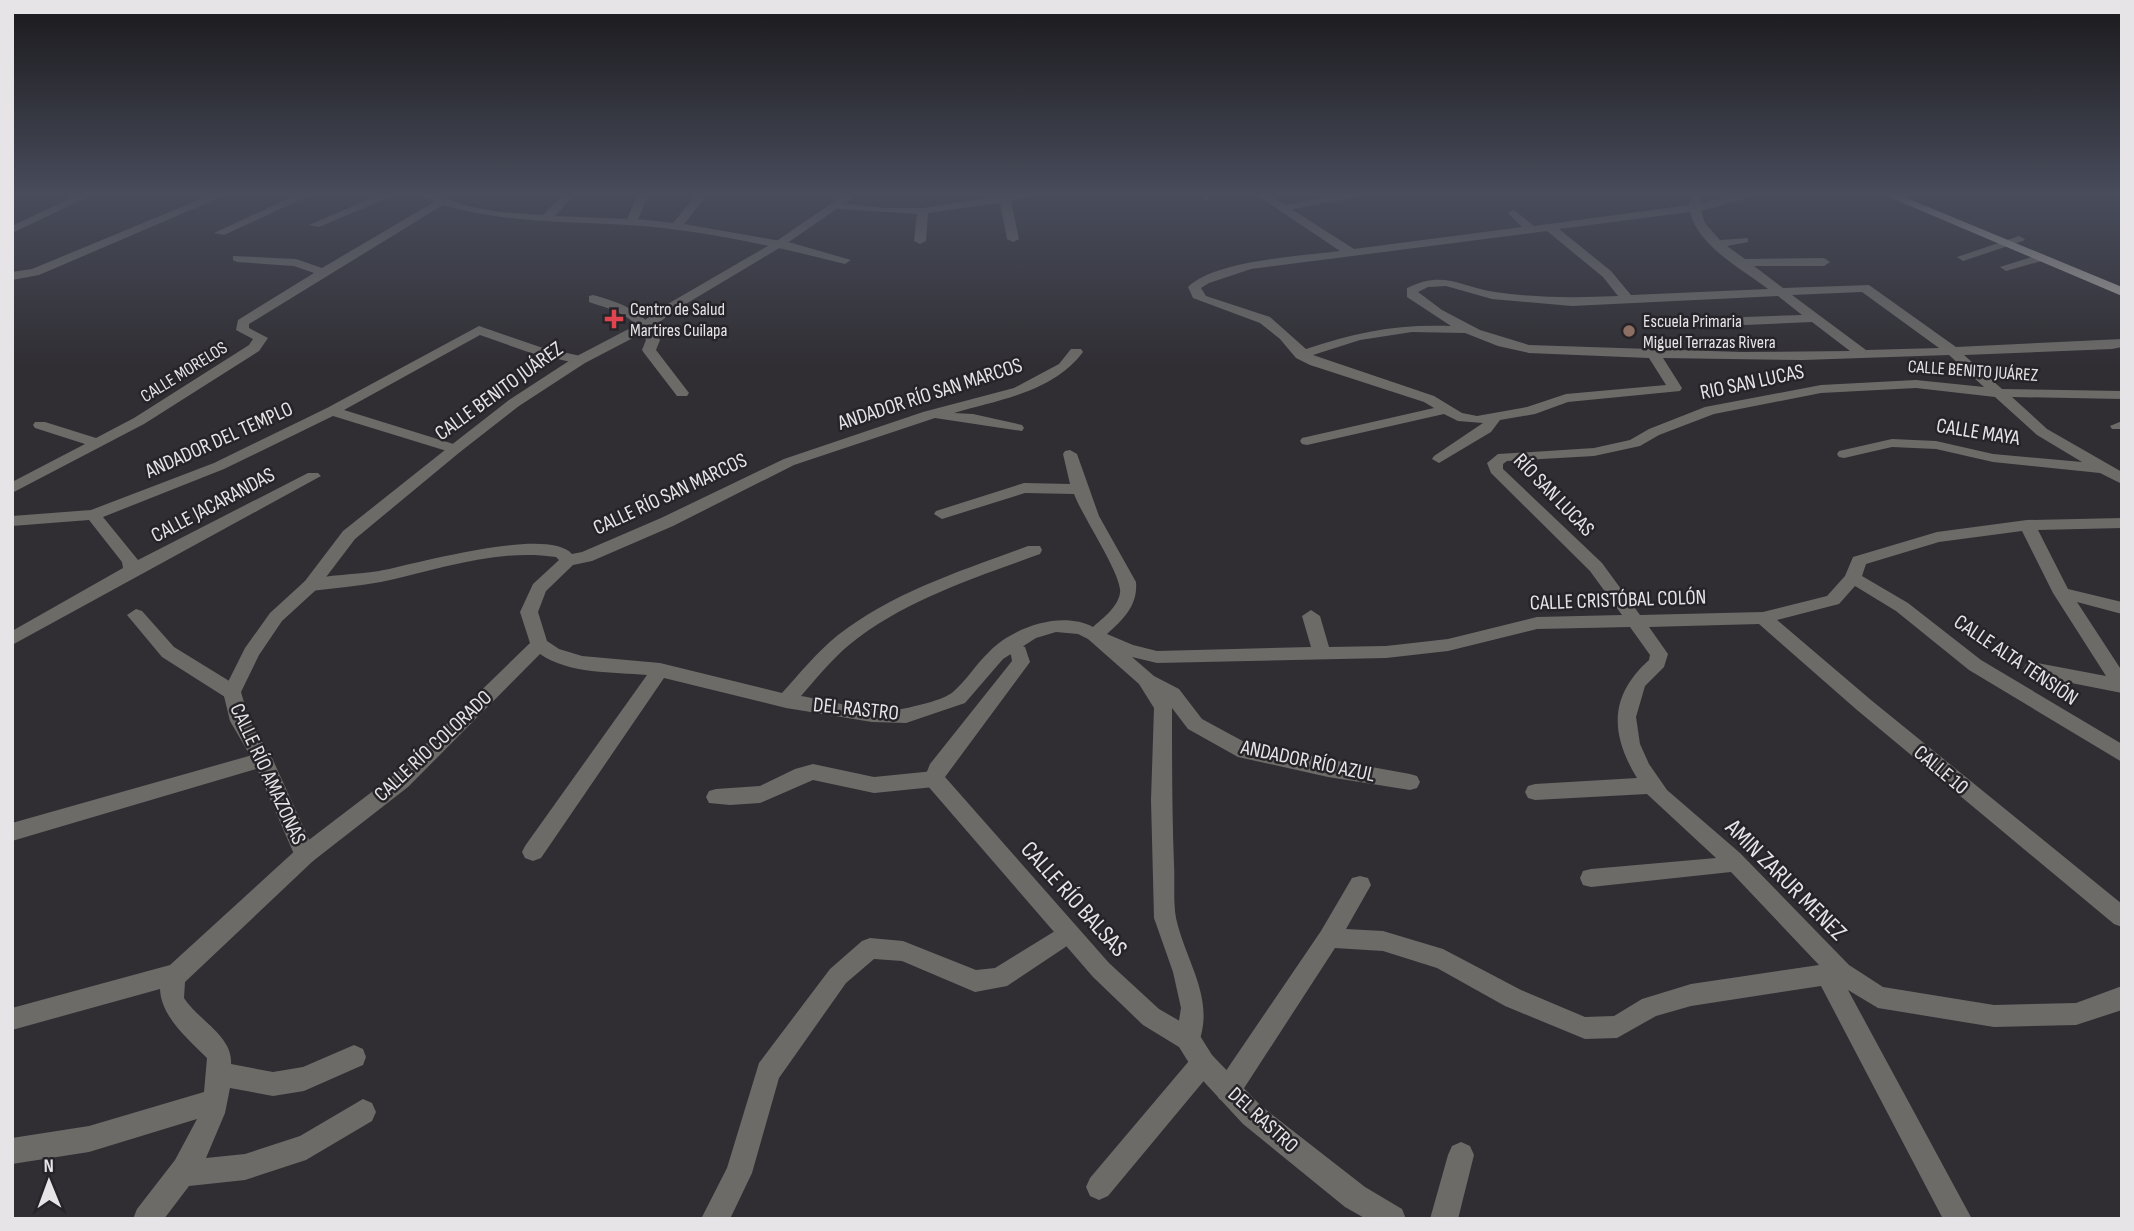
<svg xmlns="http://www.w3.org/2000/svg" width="2134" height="1231" font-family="'Sofia Sans Condensed',sans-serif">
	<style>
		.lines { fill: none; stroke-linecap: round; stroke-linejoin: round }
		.minor { fill: #6d6b68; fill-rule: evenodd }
		.tertiary { fill: #6d6b68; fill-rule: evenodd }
		.primary { fill: #aaa6a1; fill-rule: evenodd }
		.health-dot { fill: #e0444e; stroke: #272429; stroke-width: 2.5 }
		.education-dot { fill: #8d6e63; stroke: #272429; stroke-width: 2.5 }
		.labels { text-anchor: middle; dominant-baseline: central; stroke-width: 5; stroke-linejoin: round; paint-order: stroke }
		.far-poi-label { font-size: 18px; fill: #e6e4e7; stroke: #272429; text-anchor: start }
		.far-street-label { font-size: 18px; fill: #e6e4e7; stroke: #272429 }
		.street-label { font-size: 21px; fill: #e6e4e7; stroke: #272429 }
		.near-street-label { font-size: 24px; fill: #e6e4e7; stroke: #272429 }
	</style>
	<rect width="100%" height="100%" fill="#302e33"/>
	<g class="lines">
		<path class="minor" d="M79,194H94L12,233V226Z
			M213,194H228L39,275L12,280V272L32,269Z
			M298,194H313L224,235L214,233Z
			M381,194H397L319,227L309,225Z
			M419,194C438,194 454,202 472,207C496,212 520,214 543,215L564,194H575L555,216L627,219L638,194H649L638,219L673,223L697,194H708L684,224L792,243L851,260L845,264C774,246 702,230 629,225C566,221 504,223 443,205L249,324V328L268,338L259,351L144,424L12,493V482L85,444L35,428L33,425L35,422H45L96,438L134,418L249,345L253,339L236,330L238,320L314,273L294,266L237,262L233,260V256L296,259L322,268L434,202Z
			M1011,194H1041L1011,201L1019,239L1013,242L1007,239L1000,203L928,213L926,241L920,244L914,241L917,214L839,209L834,206L839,203L886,208H923Z
			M1203,194H1214L1207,201L1202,198Z
			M1255,194H1268L1354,249L1522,227L1508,213L1514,210L1534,226L1689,205L1693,194L1700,195L1701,203L1739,194H1761L1701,211L1705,223L1720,240L1748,238V242L1727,246L1745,259L1824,258L1830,262L1824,266H1754L1783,288L1869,285L1956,347L2122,339V347L2112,349L1964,355L2002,389L2122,391V399L2012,397L2047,429L2122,472V484L2100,473L1993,462L1936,449L1892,447L1844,458L1839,457L1837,454L1839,451L1892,439L1936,441L1993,454L2082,462L2037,435L1995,397L1916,388L1821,393L1714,414L1659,435L1640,446L1594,456L1507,461L1503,464V469L1602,563L1640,615L1763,612L1827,596L1845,576L1853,557L1937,532L2027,520L2122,518V528L2038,530L2068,589L2122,602V614L2077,602L2122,671V693L2026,674L2023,669L2026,664L2032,662L2106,676L2053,593L2022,531L1939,542L1866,564L1862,576L1908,603L1981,660L2122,744V762L1969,670L1896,611L1855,586L1839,604L1777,620L1871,700L2122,904V927L2114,924L1857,710L1759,624L1649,627L1668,654L1664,667L1645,686L1636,717L1640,744L1649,764L1667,790L1740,853L1849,965L1883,987L1994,1005L2076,1003L2122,986V1010L2076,1025L1994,1027L1878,1008L1848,990L1972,1219H1943L1821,986L1691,1006L1656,1016L1617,1038L1585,1039L1505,1006L1437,968L1383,951L1335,948L1237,1099L1228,1102L1219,1099L1215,1090L1219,1081L1321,931L1352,878L1360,876L1368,878L1371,885L1346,929L1383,931L1443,949L1521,990L1585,1017L1614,1016L1642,999L1691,984L1819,965L1731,872L1591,887L1583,885L1580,878L1583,871L1591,869L1716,858L1647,794L1535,800L1528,798L1525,792L1528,786L1535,784L1637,778C1610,734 1609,696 1649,660L1650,655L1630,627L1537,629L1448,651L1386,658L1157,663L1132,657L1154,676L1179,689L1202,719L1250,745L1410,774L1417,776L1420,782L1417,788L1410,790L1328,777L1238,757L1188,729L1172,708C1172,761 1172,812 1174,864C1175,882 1173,902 1176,918C1186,963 1217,1000 1197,1047L1188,1051L1179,1047L1176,1039L1181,1008L1173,972L1154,918L1151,800L1154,708L1139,684L1088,639L1078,634L1056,632L1036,638L1003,659L965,703L906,723L872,722L786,708L664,678L541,858L533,861L525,858L522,852L525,846L647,675C614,672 568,674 540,654L408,787L313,861L185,982L184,998C198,1020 233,1036 231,1064L273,1072L303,1067L354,1045L363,1049L366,1057L363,1065L304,1091L273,1096L230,1088L225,1113L206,1158L245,1154L300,1136L363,1099L372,1103L376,1112L372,1121L306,1160L245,1180L189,1186L164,1219H133L137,1209L175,1160L197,1119L89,1152L12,1164V1138L89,1126L204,1092L207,1058C189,1040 161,1017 160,989L12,1030V1008L170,965L297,849L394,775L530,643L520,612L533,584L559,560L556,557C498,548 438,570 381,582C358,586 334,588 311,591L302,585L305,581C329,574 355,575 379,571C416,564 547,526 572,554L582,552L661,518L784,459L923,412L1014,388L1059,364L1071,349H1081L1083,352C1053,392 999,400 954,413L973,414L1022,425L1024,428L1022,431L935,418L794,465L673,526L592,561L573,565L546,591L538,612L547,641L559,649L582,656L660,663L782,693C800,673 817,652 838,635C893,592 963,570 1028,546H1040L1042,550L1040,554C975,578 904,600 849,645C831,660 816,679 801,696C831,701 878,715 907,708C920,705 943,700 953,692C966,681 976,664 989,652C1012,628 1061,610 1093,627C1103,618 1118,607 1120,593C1123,576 1082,516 1074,494L1025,493L942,519L934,514L936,511L1024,483L1070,484L1063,454L1065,451L1070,450L1077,454L1099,516L1136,582C1138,605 1124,619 1107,634L1133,645L1157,651L1311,647L1302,616L1311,610L1320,616L1329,647L1386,646L1448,639L1537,617L1622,615L1590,571L1491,473L1487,463L1498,454L1594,448L1630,440L1649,429L1705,407L1821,385L1916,380L1984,387L1949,355L1803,360L1663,358L1682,388L1680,391L1568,402L1535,414L1500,420L1491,432L1439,463L1432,459L1434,456L1483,423L1458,421L1444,414L1307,445L1302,444L1300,441L1302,438L1434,408L1424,402L1310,365L1296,358L1280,339L1260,323L1193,298L1188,287C1214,260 1303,256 1340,251ZM1690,212C1698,246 1742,269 1768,289L1631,295L1611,271L1559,229ZM1547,231L1603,277L1618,296C1577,298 1536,298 1495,292C1459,286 1443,270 1407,288V297L1451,326C1397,324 1356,332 1306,349L1270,317L1206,296L1201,288L1209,283L1251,269ZM1446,286L1492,299L1572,306L1778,296L1802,315L1744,317L1738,321L1744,325L1812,322L1850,351L1741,352L1529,345L1480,330L1442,310L1418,292L1428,287ZM1862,292L1939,348L1866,350L1792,295ZM1412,332L1465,333L1498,346L1529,353L1649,358L1666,385L1566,394L1527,407L1477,416L1462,413L1434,396L1313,355L1360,340Z
			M2019,236L2025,239L2023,241L1963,261L1957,257Z
			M2041,254L2045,256V260L2006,271L2000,267Z
			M593,295C622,303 646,312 660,340L656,350L689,393L687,396H677L644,353L642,350L646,340C635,315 613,310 589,302V296Z
			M479,326L540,347L585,357L587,360L580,364L531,353L480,335L344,410L460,446L462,449L460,452H450L333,416L224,469L103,517L138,560L308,473H318L321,476L12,645V631L123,568L122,562L89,520L12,526V516L91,510L214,463L327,408Z
			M2122,421V429H2112L2110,426Z
			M136,609L142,611L174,647L239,687L241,692L239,697H225L162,657L127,615Z
			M263,752L270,755L273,760L270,765L12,841V823Z
			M813,764L874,777L934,771L941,773L944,779L941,785L934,787L874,793L813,780L760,803L730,805L709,803L706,797L709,791L716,789L760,786L795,769Z
			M1068,923L1076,926L1079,933L1076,940L1007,986L975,992L902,961L874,959L846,983L779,1078L752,1173L730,1219H701L727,1168L759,1063L830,969L862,941L870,938L903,941L976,970L995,968Z
			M1203,1051L1212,1055L1215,1063L1212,1071L1108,1196L1099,1200L1090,1196L1086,1187L1090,1178L1194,1055Z
			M1461,1142L1470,1146L1474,1155L1458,1219H1430L1448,1155L1452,1146Z"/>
		<path class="tertiary" d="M845,194H858L786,244L674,311L652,328L585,363L519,406L460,452L355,539L317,589L282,621L259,655L241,692L249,720L273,760L316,855L313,861L305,864L297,861L254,762L230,721L223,692L245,648L270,613L305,581L343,531L450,446L509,400L575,357L642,322L666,305L778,240Z
			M1344,194H1371L1283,211L1278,208L1283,205Z
			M1010,641L1025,647L1030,662L945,777L1109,963L1159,1009L1197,1031L1212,1055L1261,1106L1365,1187L1402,1209L1406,1219H1366L1345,1207L1243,1124L1194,1071L1179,1047L1143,1025L1093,977L927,785L924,779L930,764L1012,661L1011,655L1001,647L1004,643Z"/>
		<path class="primary" d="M1882,194H1897L2122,287V296Z"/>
	</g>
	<linearGradient id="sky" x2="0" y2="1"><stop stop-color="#1a191c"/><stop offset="0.53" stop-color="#484c5b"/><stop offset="1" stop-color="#484c5b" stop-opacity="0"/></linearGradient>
	<rect width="2134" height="367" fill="url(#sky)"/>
	<path class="health-dot" d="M610.5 308.5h7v7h7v7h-7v7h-7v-7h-7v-7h7z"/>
	<circle class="education-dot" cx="1629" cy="331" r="7"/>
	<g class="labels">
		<g class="far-poi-label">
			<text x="630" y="309">Centro de Salud<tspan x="630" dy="21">Martires Cuilapa</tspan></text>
			<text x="1643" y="321">Escuela Primaria<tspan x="1643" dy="21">Miguel Terrazas Rivera</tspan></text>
		</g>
		<g class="far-street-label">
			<text transform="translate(1973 371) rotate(4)">CALLE BENITO JUÁREZ</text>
			<text transform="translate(184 372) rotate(-32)">CALLE MORELOS</text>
		</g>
		<g class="street-label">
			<text transform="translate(1752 382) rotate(-12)">RIO SAN LUCAS</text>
			<text transform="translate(499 391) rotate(-36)">CALLE BENITO JUÁREZ</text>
			<text transform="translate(930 394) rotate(-18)">ANDADOR RÍO SAN MARCOS</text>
			<text transform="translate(1978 432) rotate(9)">CALLE MAYA</text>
			<text transform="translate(219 440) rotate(-24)">ANDADOR DEL TEMPLO</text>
			<text transform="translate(670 494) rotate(-25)">CALLE RÍO SAN MARCOS</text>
			<text transform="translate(1554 495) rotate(46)">RÍO SAN LUCAS</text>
			<text transform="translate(213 505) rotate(-28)">CALLE JACARANDAS</text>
			<text transform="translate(1618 600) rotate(-2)">CALLE CRISTÓBAL COLÓN</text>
			<text transform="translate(2016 660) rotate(34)">CALLE ALTA TENSIÓN</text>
			<text transform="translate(856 709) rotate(6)">DEL RASTRO</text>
			<text transform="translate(433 746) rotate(-43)">CALLE RÍO COLORADO</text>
			<text transform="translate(1308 761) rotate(12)">ANDADOR RÍO AZUL</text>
			<text transform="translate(1941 770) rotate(40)">CALLE 10</text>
			<text transform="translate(268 774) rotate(65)">CALLE RÍO AMAZONAS</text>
			<text transform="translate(1263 1120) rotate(42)">DEL RASTRO</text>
		</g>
		<g class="near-street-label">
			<text transform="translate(1786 880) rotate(45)">AMIN ZARUR MENEZ</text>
			<text transform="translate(1074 899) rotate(48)">CALLE RÍO BALSAS</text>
		</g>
	</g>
	<rect width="2134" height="1231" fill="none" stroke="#e6e4e7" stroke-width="28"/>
	<g transform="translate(49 1182) rotate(359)" stroke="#272429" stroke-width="5" paint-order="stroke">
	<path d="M0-5L12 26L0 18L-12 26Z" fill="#e6e4e7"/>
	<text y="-10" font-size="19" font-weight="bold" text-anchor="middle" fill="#e6e4e7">N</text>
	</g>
</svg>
